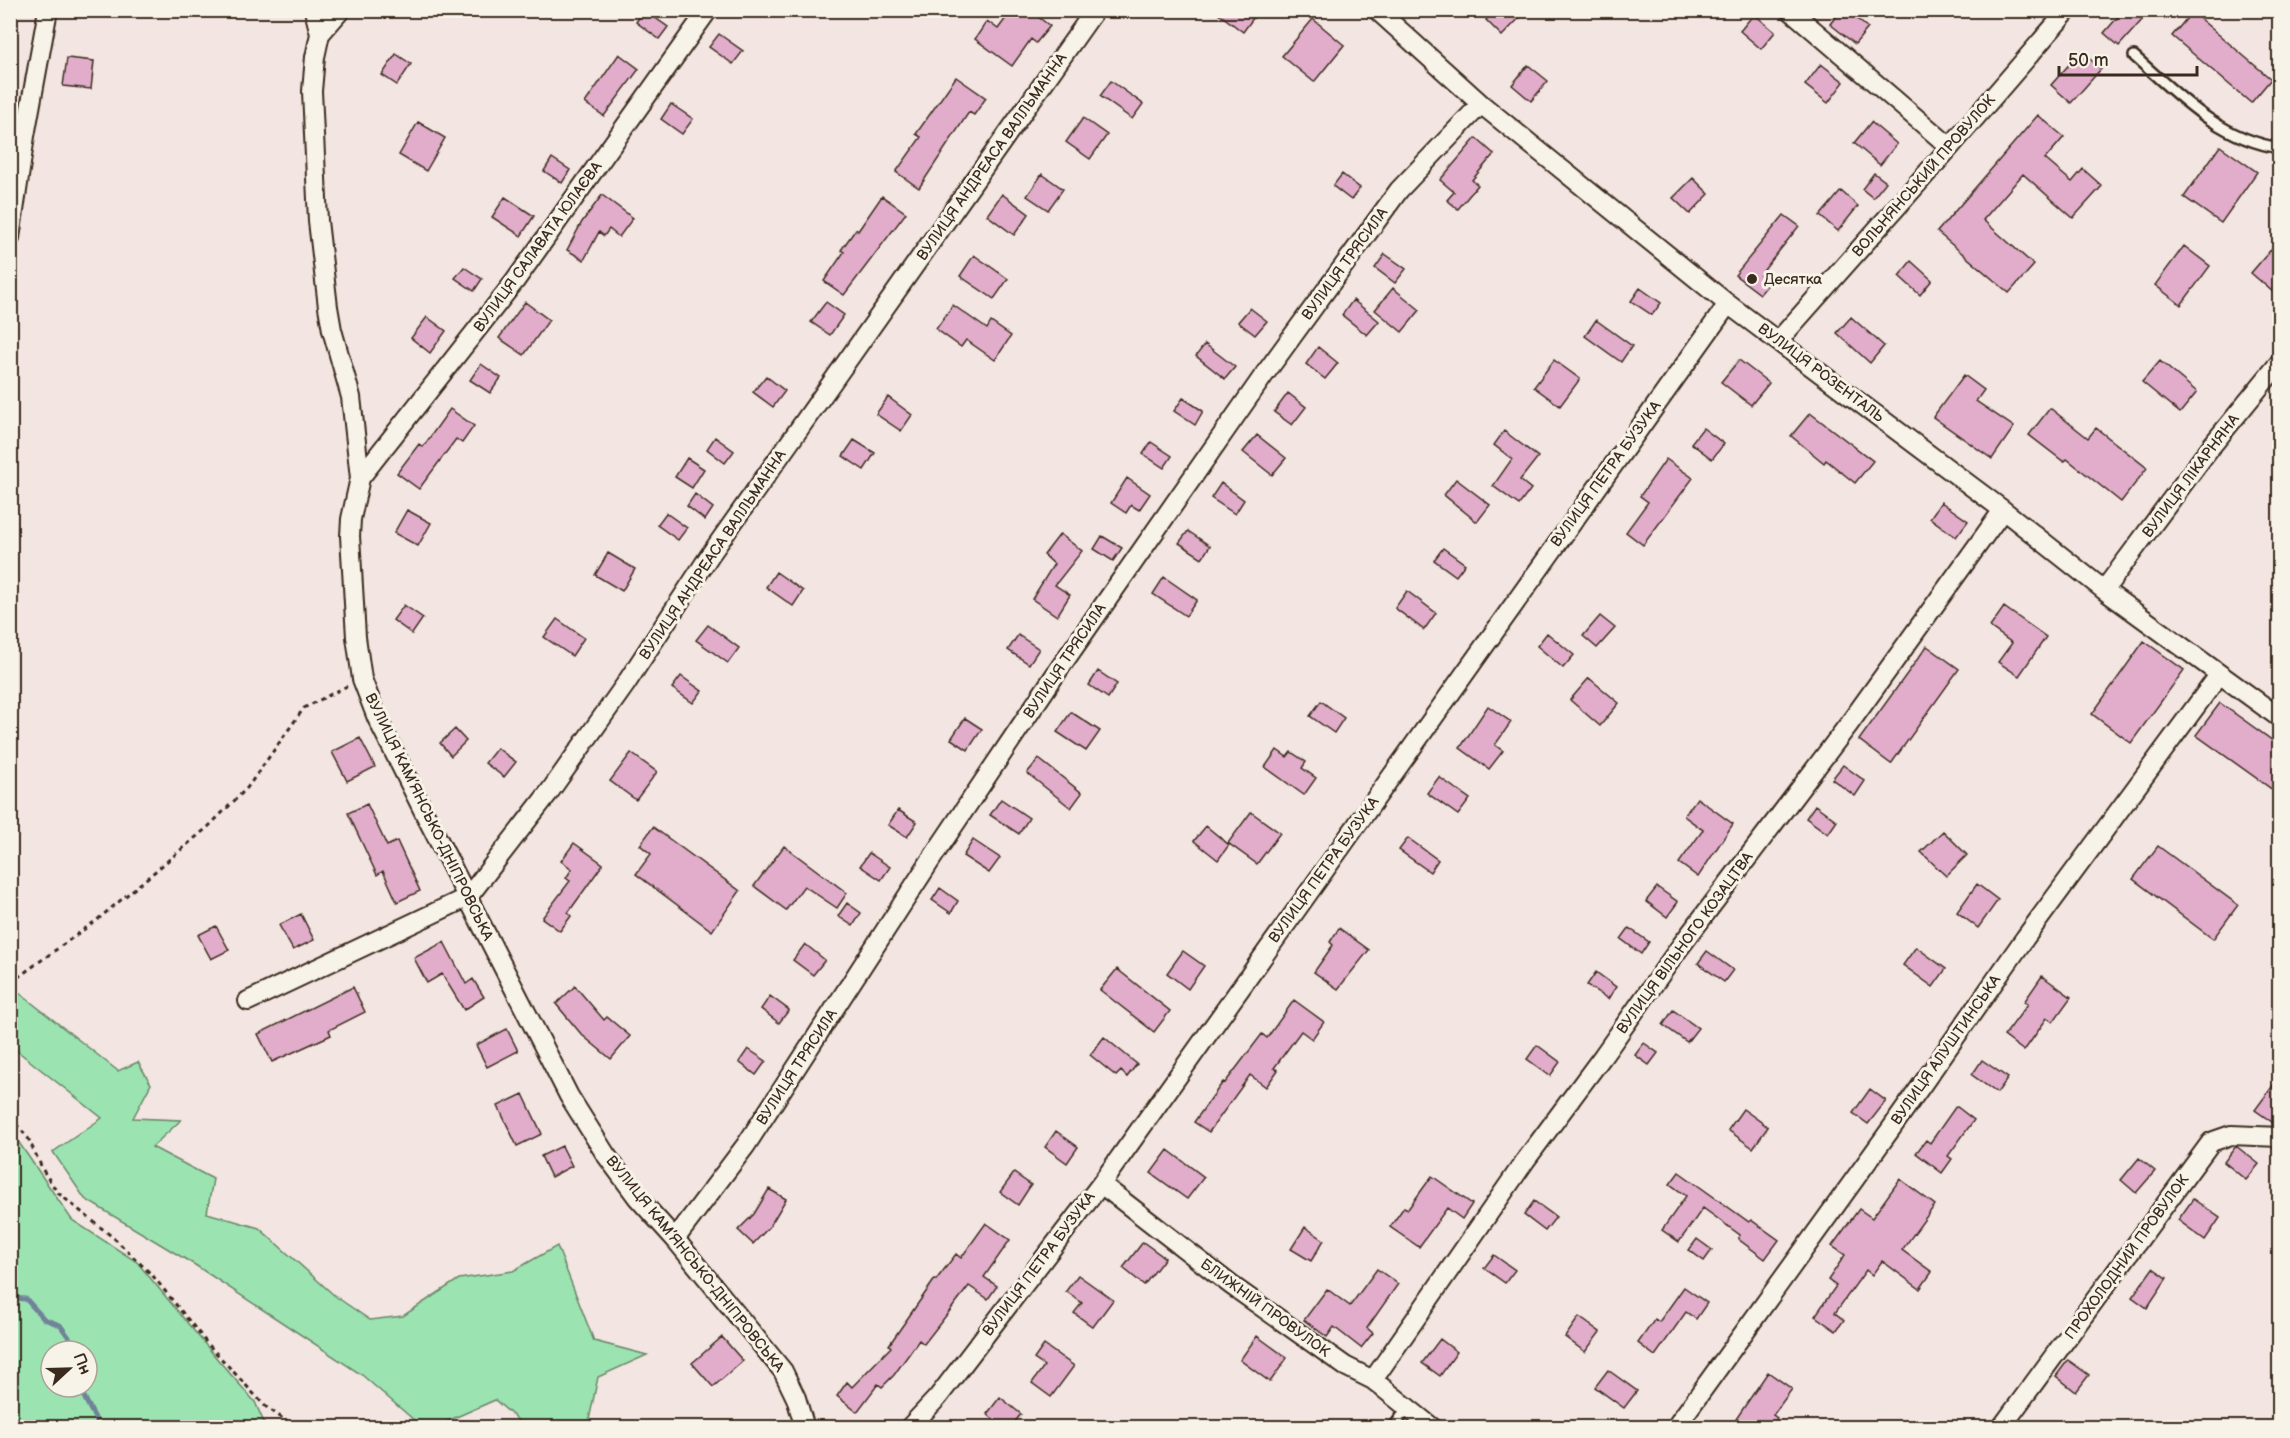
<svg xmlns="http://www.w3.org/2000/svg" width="2290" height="1438" font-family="'Balsamiq Sans',sans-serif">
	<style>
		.green { fill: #9be3b1; stroke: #6b8668; stroke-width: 1.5; fill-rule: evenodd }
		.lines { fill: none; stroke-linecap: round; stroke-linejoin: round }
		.stream { stroke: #6f8399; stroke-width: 5 }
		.building { fill: #e1adca; stroke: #3b2a1e; stroke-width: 1.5 }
		.service-casing { stroke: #3b2a1e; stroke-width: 14 }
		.minor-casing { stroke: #3b2a1e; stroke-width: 22 }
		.path { stroke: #3b2a1e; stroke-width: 3; stroke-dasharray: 4.5 4.5; stroke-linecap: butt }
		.service { stroke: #f7f3e8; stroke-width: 9 }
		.minor { stroke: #f7f3e8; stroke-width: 18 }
		.poi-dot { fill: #3b2a1e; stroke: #f7f3e8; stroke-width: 2 }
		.labels { text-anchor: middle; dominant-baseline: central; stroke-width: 6; stroke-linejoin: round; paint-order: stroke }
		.street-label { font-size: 15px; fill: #3b2a1e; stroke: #f7f3e8 }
		.poi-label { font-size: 15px; fill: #3b2a1e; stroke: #f7f3e8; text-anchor: start }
	</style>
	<rect width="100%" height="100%" fill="#f3e5e2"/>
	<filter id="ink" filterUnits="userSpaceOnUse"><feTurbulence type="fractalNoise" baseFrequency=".0167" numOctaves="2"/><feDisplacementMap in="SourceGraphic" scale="12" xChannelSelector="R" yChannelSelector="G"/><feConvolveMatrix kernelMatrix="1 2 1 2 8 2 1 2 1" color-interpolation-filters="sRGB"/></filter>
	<g filter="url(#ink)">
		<path class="green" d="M18,992L118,1071L138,1062L151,1084L133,1118L181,1120L152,1147L213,1179L207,1213L259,1228L335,1296L370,1320L403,1316L459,1279L513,1271L557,1246L594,1341L647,1355L598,1377L589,1420L574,1427H526L495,1400L434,1427H422L362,1375L195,1265L85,1199L53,1152L102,1118L11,1046V1033Z
			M11,1131L72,1220L137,1262L219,1361L255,1402L266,1427H11ZM51,1351H87V1387H51Z"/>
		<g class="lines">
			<path class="stream" d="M10,1298L26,1299L44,1319L60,1325L73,1343L74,1351
				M79,1387L100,1428"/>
		</g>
		<path class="building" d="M644,10L668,27L659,39L636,22Z
			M1012,10H1029L1050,26L1036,43L1031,39L1012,66L975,39L987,21L998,29Z
			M1214,10H1259L1243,32Z
			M1495,10H1527L1502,36L1486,20Z
			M1841,10H1846L1868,28L1855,44L1830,24Z
			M2124,10H2151L2119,46L2104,33Z
			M2192,12L2271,79L2251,103L2172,36Z
			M1754,14L1775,32L1761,49L1740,31Z
			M1313,19L1344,45L1314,82L1282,56Z
			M719,34L743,51L733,64L709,47Z
			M2081,51L2101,69L2071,103L2051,85Z
			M396,54L411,64L397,85L382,75Z
			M619,54L639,69L604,116L585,103Z
			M67,58L94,61L91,89L63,86Z
			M1821,64L1844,82L1828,103L1805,85Z
			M1528,65L1548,81L1531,101L1512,85Z
			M956,77L986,98L974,115L969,112L919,188L896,172L921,137L916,134Z
			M1111,81L1143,104L1132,119L1100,96Z
			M671,104L693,119L682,134L661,119Z
			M2038,115L2064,137L2045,159L2072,182L2083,169L2102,186L2073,218L2023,174L1983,220L2034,265L2009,293L1937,232Z
			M1083,118L1107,135L1090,159L1066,142Z
			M418,122L445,138L426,171L399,155Z
			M1871,122L1897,144L1880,165L1854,143Z
			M1476,138L1494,154L1472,180L1478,185L1458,209L1447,200L1454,192L1440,180Z
			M2220,146L2257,172L2221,223L2184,197Z
			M552,158L570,170L562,183L544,171Z
			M1874,173L1886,182L1873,198L1862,189Z
			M1042,174L1063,189L1048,210L1027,196Z
			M1342,174L1360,188L1351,200L1333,186Z
			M1693,178L1709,194L1690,214L1673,198Z
			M1841,191L1858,206L1838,231L1820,216Z
			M1002,194L1029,214L1014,235L987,215Z
			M602,195L633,218L619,237L609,229L604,236L599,232L584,260L567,250L582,222Z
			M882,196L906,213L844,295L824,281L844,252L841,250L856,229L858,231Z
			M505,197L534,216L521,236L492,217Z
			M1784,215L1799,226L1760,275L1770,282L1760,294L1735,275Z
			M2280,239V298L2251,273Z
			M2184,246L2210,266L2181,305L2155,285Z
			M1385,254L1406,269L1395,283L1375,268Z
			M974,255L1008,279L994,299L960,276Z
			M1911,261L1932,280L1920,295L1899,276Z
			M464,267L482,279L474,291L455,278Z
			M1393,288L1420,310L1402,332L1375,310Z
			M1640,288L1661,303L1652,315L1631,301Z
			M1353,300L1379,321L1367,335L1342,315Z
			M525,302L549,320L524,355L499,338Z
			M826,302L844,315L830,335L811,322Z
			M953,305L987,329L991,322L1011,336L995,360L966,340L961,347L936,329Z
			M1250,308L1267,321L1255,335L1238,322Z
			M427,317L446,331L430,353L411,338Z
			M1851,317L1884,346L1870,363L1837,333Z
			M1596,320L1632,346L1621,362L1585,336Z
			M1205,344L1235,367L1225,379L1196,356Z
			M1318,347L1338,363L1325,379L1306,364Z
			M1554,360L1580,379L1560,406L1534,387Z
			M1739,360L1769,383L1751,405L1721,382Z
			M2160,361L2197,392L2180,413L2142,382Z
			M481,364L501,378L490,393L470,380Z
			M1964,375L1984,390L1976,401L2014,427L1992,459L1933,417Z
			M766,376L785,391L773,407L753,392Z
			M1288,393L1306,407L1292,425L1274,412Z
			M888,397L912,415L901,431L876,414Z
			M1183,398L1203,411L1195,425L1174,411Z
			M2050,408L2088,438L2096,428L2147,468L2121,502L2067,459L2064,462L2029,435Z
			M450,409L474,426L462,443L456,439L419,489L397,473L419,444L423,447Z
			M1810,413L1873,461L1855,483L1826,460L1824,463L1791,436Z
			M1703,428L1724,444L1712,459L1691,443Z
			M1504,431L1538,457L1520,480L1531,489L1519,505L1493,486L1512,459L1494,445Z
			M1257,435L1286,458L1272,475L1243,452Z
			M715,437L734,451L725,463L707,449Z
			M854,440L875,453L864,470L843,456Z
			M1151,442L1172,456L1164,468L1143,454Z
			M687,458L704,469L692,488L675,477Z
			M1666,459L1693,478L1643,545L1626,532L1648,502L1640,496Z
			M1127,478L1150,494L1139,510L1131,505L1126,513L1111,503Z
			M1456,479L1490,505L1477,522L1444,495Z
			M1221,483L1244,500L1235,514L1211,498Z
			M695,494L713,508L705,520L687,506Z
			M1941,502L1968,521L1956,537L1930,518Z
			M407,510L431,523L418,546L394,533Z
			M666,513L687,528L678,540L657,525Z
			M1188,531L1210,546L1202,558L1179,543Z
			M1060,534L1082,551L1055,585L1070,595L1057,616L1032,599L1054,564L1044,555Z
			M1102,536L1122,548L1113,561L1094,549Z
			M1443,548L1465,564L1456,576L1434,560Z
			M608,553L635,569L622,591L595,575Z
			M776,572L803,591L793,606L766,587Z
			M1164,577L1197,600L1186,616L1153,594Z
			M1407,591L1436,613L1424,630L1395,608Z
			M404,605L423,618L412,634L393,620Z
			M2004,607L2046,637L2019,676L1998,662L2012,643L1990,627Z
			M1600,616L1615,628L1597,648L1583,636Z
			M557,619L584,638L572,656L544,637Z
			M708,625L739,648L728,663L696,640Z
			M1547,633L1574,655L1563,668L1537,646Z
			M1018,635L1039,649L1029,664L1008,650Z
			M2144,641L2184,670L2131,743L2092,714Z
			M1927,646L1959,669L1891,764L1859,740Z
			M1098,671L1117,684L1108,698L1089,685Z
			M681,676L702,691L693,703L672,688Z
			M1589,678L1619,703L1600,726L1570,700Z
			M1321,701L1344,718L1334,733L1310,716Z
			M2220,703L2280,746V795L2196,735Z
			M1488,706L1511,722L1495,745L1503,751L1489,769L1460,748Z
			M1071,712L1100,731L1086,751L1057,732Z
			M965,718L982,729L968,750L951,739Z
			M455,729L466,741L451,756L440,743Z
			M360,738L375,767L347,781L332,752Z
			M497,748L516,762L504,777L485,763Z
			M1277,750L1287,757L1291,752L1306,762L1302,768L1316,778L1304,795L1265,767Z
			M631,753L657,772L636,800L610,781Z
			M1039,759L1082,793L1071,808L1027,773Z
			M1843,765L1865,781L1855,796L1832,779Z
			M1439,777L1470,799L1458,815L1427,793Z
			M1697,798L1733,824L1698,877L1679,863L1703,830L1684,816Z
			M1001,799L1029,818L1019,834L990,815Z
			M367,804L387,846L397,841L420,891L397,902L383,871L377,875L348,813Z
			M1815,805L1837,821L1828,834L1806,818Z
			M898,810L917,822L907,837L888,825Z
			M1251,812L1280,833L1257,864L1228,843Z
			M1206,826L1229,845L1218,860L1194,841Z
			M653,827L740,891L712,931L636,874L651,854L640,845Z
			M1943,831L1967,855L1946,876L1921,852Z
			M1408,838L1438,860L1430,872L1399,850Z
			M973,840L1000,858L989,873L963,856Z
			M574,843L603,864L568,913L571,916L560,931L542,918L570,881L566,878L572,869L561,861Z
			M784,846L847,893L837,908L804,886L786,910L754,886Z
			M2158,846L2238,905L2213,939L2133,879Z
			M869,853L890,867L881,880L860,866Z
			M1977,884L1998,900L1978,928L1957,912Z
			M1657,887L1678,902L1667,917L1646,901Z
			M940,888L958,901L951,913L932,900Z
			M847,903L861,913L853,926L838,916Z
			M301,914L314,940L293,950L279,925Z
			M216,926L229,950L211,959L198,935Z
			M1339,928L1369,950L1338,989L1314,972L1333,945L1330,942Z
			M1629,928L1649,942L1641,954L1621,939Z
			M444,942L466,984L473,979L484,997L464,1010L442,974L427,983L414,958Z
			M805,944L825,960L813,975L793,960Z
			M1916,947L1946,969L1933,987L1903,965Z
			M1183,951L1204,966L1188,989L1167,973Z
			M1707,951L1733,970L1724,982L1698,963Z
			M1117,969L1170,1011L1154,1032L1100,990Z
			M1596,972L1616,987L1608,999L1587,985Z
			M2042,976L2071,997L2053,1022L2047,1018L2024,1051L2004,1036L2028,1004L2024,1002Z
			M575,986L604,1020L607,1017L630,1036L611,1059L582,1035L556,1004Z
			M353,987L365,1012L329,1030L331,1035L272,1062L258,1034Z
			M770,996L789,1010L779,1023L761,1009Z
			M1294,1000L1324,1022L1312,1039L1301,1031L1274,1068L1278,1070L1266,1087L1250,1075L1209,1132L1194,1122L1223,1082L1225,1083L1262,1034L1267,1038Z
			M1673,1010L1698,1028L1687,1042L1663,1025Z
			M507,1029L518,1051L487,1067L476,1045Z
			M1104,1037L1137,1064L1127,1077L1121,1071L1116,1076L1090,1055Z
			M1644,1043L1658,1053L1649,1065L1635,1055Z
			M1537,1045L1560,1062L1550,1076L1527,1059Z
			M748,1049L766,1061L756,1075L739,1062Z
			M1982,1060L2008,1078L1997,1093L1972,1075Z
			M2280,1076V1111L2272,1122L2255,1110Z
			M1870,1089L1886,1101L1868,1124L1853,1113Z
			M523,1094L542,1134L517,1146L498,1106Z
			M1956,1106L1974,1120L1948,1156L1952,1159L1942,1173L1916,1153L1926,1140L1930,1143Z
			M1743,1109L1768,1127L1753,1148L1728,1130Z
			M1056,1131L1078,1147L1067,1163L1045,1147Z
			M562,1146L572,1166L551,1177L541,1156Z
			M2236,1146L2259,1164L2246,1180L2224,1162Z
			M1168,1150L1204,1177L1187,1199L1151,1173Z
			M2139,1158L2155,1171L2136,1193L2121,1180Z
			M1679,1172L1749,1222L1751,1220L1779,1240L1765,1259L1738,1239L1740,1235L1703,1208L1679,1242L1662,1230L1686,1196L1670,1184Z
			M1014,1173L1031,1185L1018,1205L1000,1192Z
			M1432,1176L1472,1204L1462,1219L1447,1208L1419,1247L1390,1227L1404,1207L1408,1209Z
			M1900,1179L1935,1205L1902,1250L1932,1272L1920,1289L1882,1261L1872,1275L1866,1270L1835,1313L1844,1320L1836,1331L1815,1316L1836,1286L1828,1280L1845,1255L1832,1246L1859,1209L1872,1218Z
			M769,1189L786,1199L770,1226L753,1244L738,1230L754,1214Z
			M2193,1199L2220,1218L2205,1240L2178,1220Z
			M1534,1201L1556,1217L1545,1231L1524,1215Z
			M986,1223L1010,1240L984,1277L997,1286L988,1299L969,1286L924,1344L919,1340L894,1375L882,1387L878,1384L857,1412L837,1396L847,1382L852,1387L891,1347L889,1345L935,1279L936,1280L956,1254L961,1258Z
			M1305,1227L1324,1240L1311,1261L1291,1249Z
			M1697,1239L1712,1250L1704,1261L1689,1250Z
			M1143,1242L1165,1258L1144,1285L1123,1268Z
			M1494,1255L1515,1270L1505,1283L1484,1268Z
			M2153,1268L2167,1278L2147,1308L2132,1297Z
			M1377,1269L1398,1284L1367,1328L1373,1333L1361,1348L1334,1327L1327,1337L1304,1320L1327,1289L1350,1306Z
			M1078,1275L1113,1300L1093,1327L1074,1313L1082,1303L1066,1291Z
			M1684,1287L1707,1303L1696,1319L1686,1312L1655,1356L1638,1343L1655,1319L1659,1322Z
			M1579,1317L1600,1332L1585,1352L1565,1337Z
			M1257,1336L1287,1358L1270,1382L1240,1360Z
			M722,1337L743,1361L713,1387L692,1363Z
			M1440,1339L1457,1352L1440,1376L1422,1363Z
			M1044,1345L1074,1366L1051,1397L1032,1383L1044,1366L1034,1359Z
			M2068,1360L2089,1375L2076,1392L2056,1376Z
			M1608,1370L1637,1391L1624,1408L1595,1387Z
			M1768,1372L1792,1389L1773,1415L1777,1418L1771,1428H1749L1736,1419Z
			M1000,1397L1021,1414L1010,1428H1004L987,1414Z"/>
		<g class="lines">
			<defs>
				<path id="service" d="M2134,56C2178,95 2219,139 2280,148
					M1393,1428L1407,1409"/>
				<path id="minor" d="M314,10L320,34L315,57L312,91L318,221L328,307L332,330L351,397L360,478L351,519L350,536L356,637L362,679L377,718L429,822L569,1096L606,1155L637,1197L675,1239L783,1371L796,1398L805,1428
					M1377,10L1481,104L1728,304L2003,510L2104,590L2280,718
					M1790,10L1950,147
					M320,34L341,10
					M10,238L25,136L48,10
					M1778,341L1950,147L2068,10
					M360,478L515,281L708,10
					M2104,590L2209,449L2280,362
					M248,1001L468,897L550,791L625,685L710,555L1095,10
					M1101,1184L1231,1285L1345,1366L1373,1380L1433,1428
					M675,1239L746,1145L938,849L1059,669L1264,375L1399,190L1481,104
					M1373,1380L1525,1161L1603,1056L1680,947L1849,724L2003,510
					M909,1428L938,1397L1101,1184L1728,304
					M1675,1428L1893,1126L2025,938L2219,675
					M2001,1428L2211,1142L2231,1135L2280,1137"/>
			</defs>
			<use href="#service" class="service-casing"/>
			<use href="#minor" class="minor-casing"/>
			<path class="path" d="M10,983L97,920L208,827L247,788L304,708L347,686
				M10,1117L28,1138L44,1172L58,1193L115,1239L153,1276L206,1342L265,1406L296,1428"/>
			<use href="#service" class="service"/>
			<use href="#minor" class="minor"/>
		</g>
	</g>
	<circle class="poi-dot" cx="1752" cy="279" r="6"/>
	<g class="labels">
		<g class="street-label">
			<text transform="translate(992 157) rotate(-55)">ВУЛИЦЯ АНДРЕАСА ВАЛЛЬМАННА</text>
			<text transform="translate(1924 176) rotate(-49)">ВОЛЬНЯНСЬКИЙ ПРОВУЛОК</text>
			<text transform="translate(538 247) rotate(-54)">ВУЛИЦЯ САЛАВАТА ЮЛАЄВА</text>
			<text transform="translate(1345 264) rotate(-54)">ВУЛИЦЯ ТРЯСИЛА</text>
			<text transform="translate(1821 373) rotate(37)">ВУЛИЦЯ РОЗЕНТАЛЬ</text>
			<text transform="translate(1606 474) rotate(-54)">ВУЛИЦЯ ПЕТРА БУЗУКА</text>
			<text transform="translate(2191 476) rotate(-53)">ВУЛИЦЯ ЛІКАРНЯНА</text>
			<text transform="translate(713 555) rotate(-56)">ВУЛИЦЯ АНДРЕАСА ВАЛЛЬМАННА</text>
			<text transform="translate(1065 661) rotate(-56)">ВУЛИЦЯ ТРЯСИЛА</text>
			<text transform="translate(429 817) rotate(64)">ВУЛИЦЯ КАМ’ЯНСЬКО-ДНІПРОВСЬКА</text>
			<text transform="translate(1324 870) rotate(-54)">ВУЛИЦЯ ПЕТРА БУЗУКА</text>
			<text transform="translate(1685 943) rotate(-54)">ВУЛИЦЯ ВІЛЬНОГО КОЗАЦТВА</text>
			<text transform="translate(1946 1050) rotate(-55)">ВУЛИЦЯ АЛУШТИНСЬКА</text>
			<text transform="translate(797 1067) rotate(-57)">ВУЛИЦЯ ТРЯСИЛА</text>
			<text transform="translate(2127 1257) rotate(-54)">ПРОХОЛОДНИЙ ПРОВУЛОК</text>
			<text transform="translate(695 1264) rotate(51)">ВУЛИЦЯ КАМ’ЯНСЬКО-ДНІПРОВСЬКА</text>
			<text transform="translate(1039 1264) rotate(-53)">ВУЛИЦЯ ПЕТРА БУЗУКА</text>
			<text transform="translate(1265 1308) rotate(36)">БЛИЖНІЙ ПРОВУЛОК</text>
		</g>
		<g class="poi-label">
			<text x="1764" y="279">Десятка</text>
		</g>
	</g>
	<rect width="2290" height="1438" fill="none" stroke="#f7f3e8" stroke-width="36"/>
	<rect x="18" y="18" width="2254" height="1402" fill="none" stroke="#3b2a1e" stroke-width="2" filter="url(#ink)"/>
	<g transform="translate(69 1369) rotate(68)"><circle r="28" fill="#f7f3e8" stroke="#aca397" stroke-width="1.5"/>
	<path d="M0-4.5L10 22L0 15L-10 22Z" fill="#3b2a1e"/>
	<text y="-9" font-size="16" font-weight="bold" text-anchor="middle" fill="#3b2a1e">Пн</text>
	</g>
	<path d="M2059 66v9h138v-9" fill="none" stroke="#3b2a1e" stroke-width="3"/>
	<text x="2068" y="66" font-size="18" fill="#3b2a1e" stroke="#f7f3e8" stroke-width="4.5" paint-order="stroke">50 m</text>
</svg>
